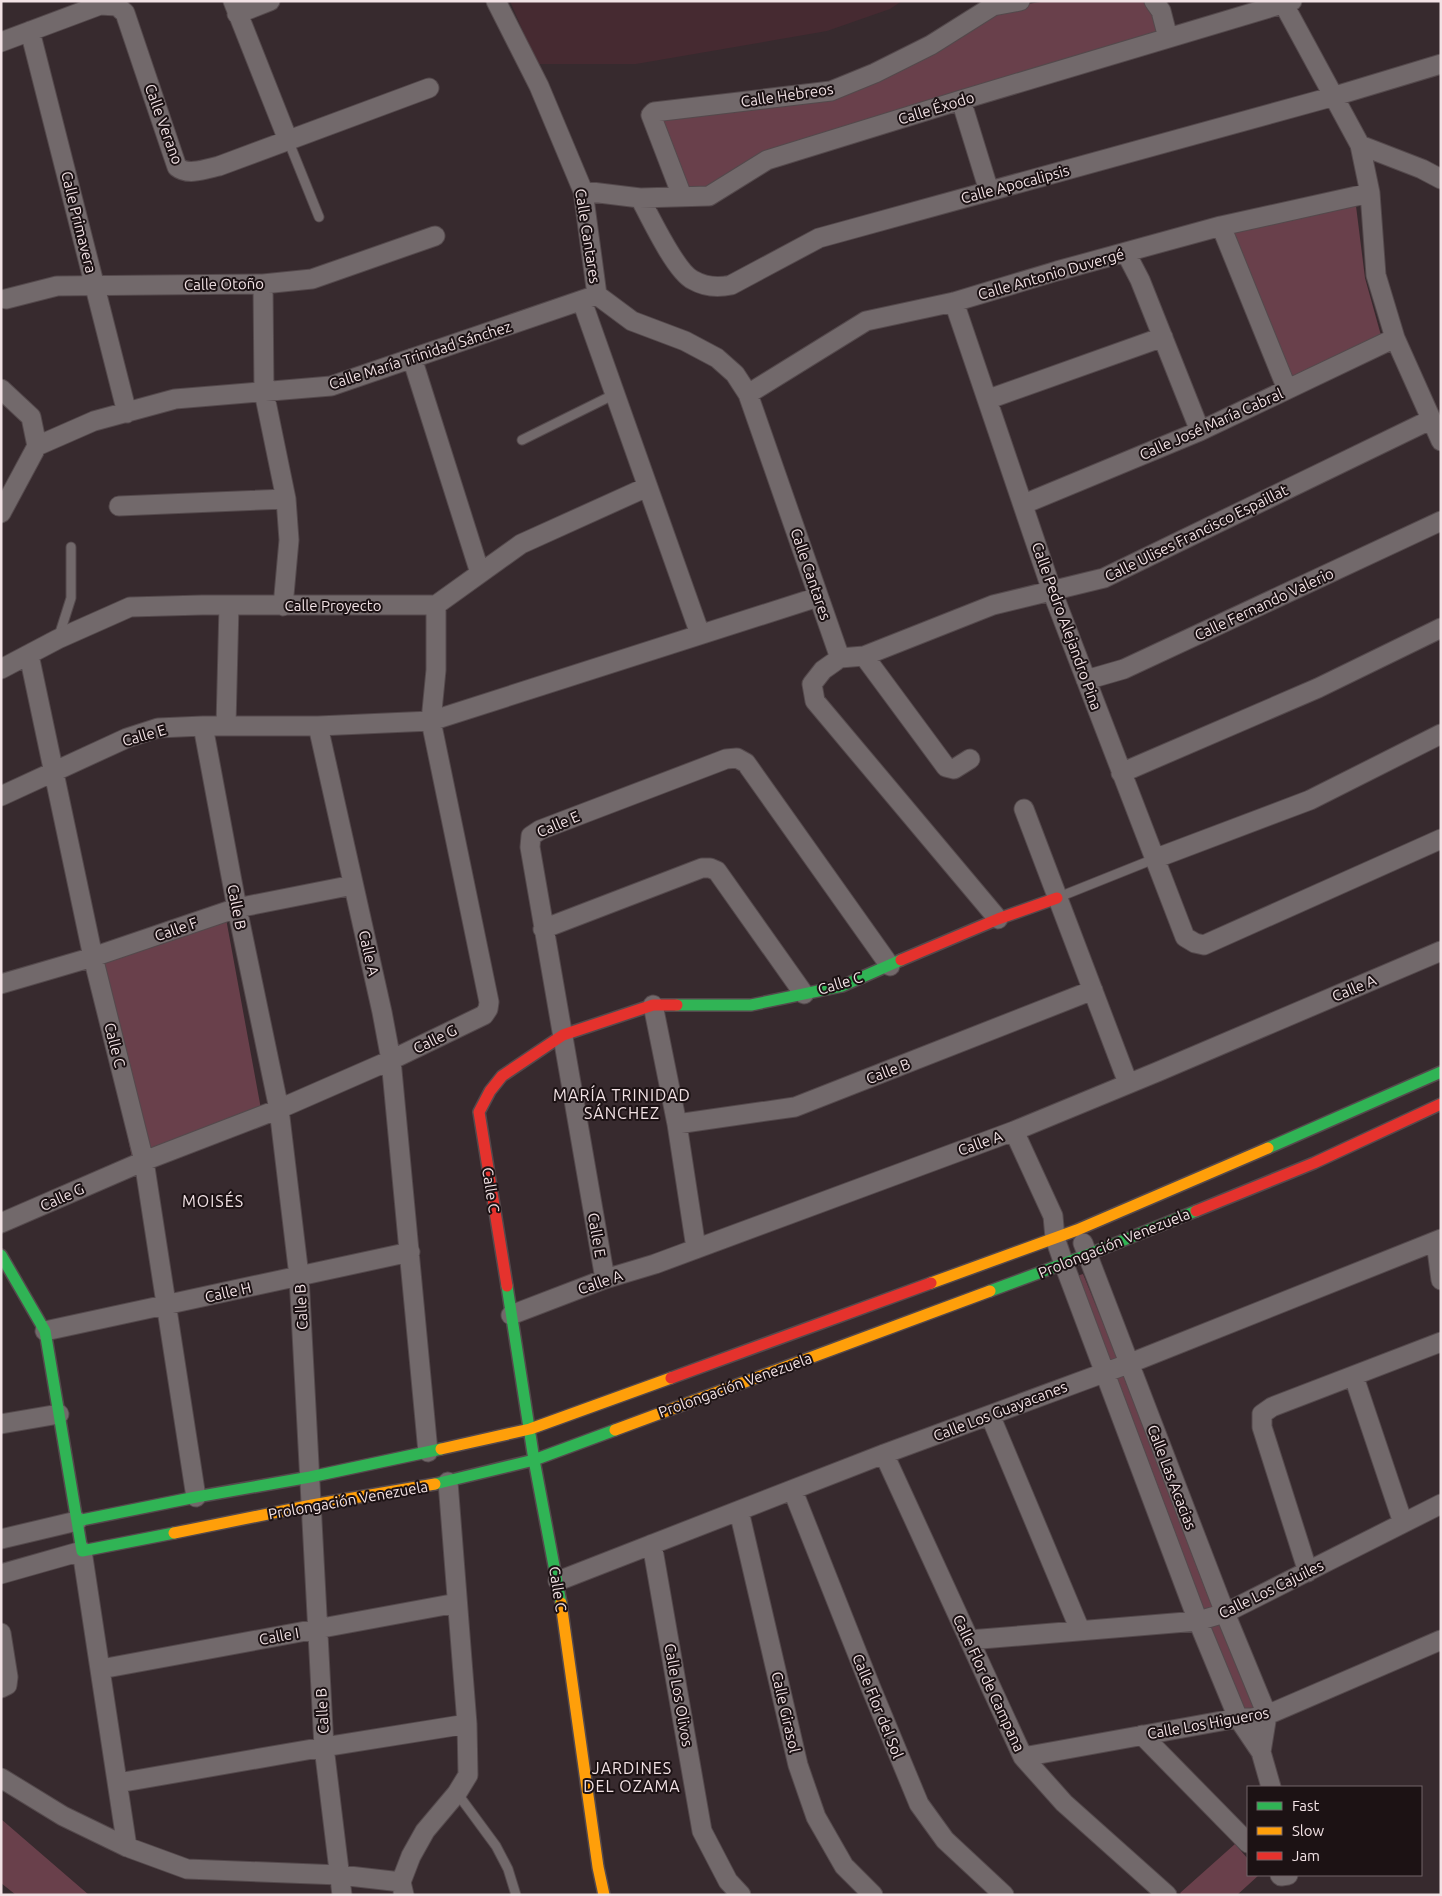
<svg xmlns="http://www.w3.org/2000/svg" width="1442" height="1896" font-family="Ubuntu,sans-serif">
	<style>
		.built { fill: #462a31 }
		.green { fill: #69404b }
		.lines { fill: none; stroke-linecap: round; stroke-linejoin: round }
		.lane-casing { stroke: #54494c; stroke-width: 11 }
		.street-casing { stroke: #54494c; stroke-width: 21 }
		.fast-casing { stroke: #54494c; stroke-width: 14 }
		.slow-casing { stroke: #54494c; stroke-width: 14 }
		.jam-casing { stroke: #54494c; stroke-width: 14 }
		.lane { stroke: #72696b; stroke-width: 9 }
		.street { stroke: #72696b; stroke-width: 19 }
		.fast { stroke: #30b455; stroke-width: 11 }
		.slow { stroke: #ff9f0a; stroke-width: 11 }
		.jam { stroke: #e5322d; stroke-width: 11 }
		.labels { text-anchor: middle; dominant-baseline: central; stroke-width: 4; stroke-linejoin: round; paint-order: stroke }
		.street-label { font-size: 15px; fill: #f2e2e5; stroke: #1c1214 }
		.neighbourhood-label { font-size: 16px; letter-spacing: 1px; fill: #f2e2e5; stroke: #1c1214 }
	</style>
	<rect width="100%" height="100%" fill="#372a2e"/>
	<path class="built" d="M510,1H902L890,9L827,31L636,64H537Z"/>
	<path class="green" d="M1047,1H1148L1164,36L767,155L708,192L685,193L652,115L832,94L995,9Z
		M1355,198L1365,278L1382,339L1288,383L1227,230Z
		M225,913L261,1109L132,1158L92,961Z
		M1083,1274L1263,1713L1241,1718L1064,1280Z
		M1,1820V1819L89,1895H16L1,1883Z
		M1235,1844L1248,1859V1875H1259L1237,1895H1182L1180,1893Z"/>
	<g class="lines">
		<defs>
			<path id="lane" d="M288,140L319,217
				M522,440L615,394
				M58,639L71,598V547
				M1059,897L1154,859
				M457,1793L496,1846L508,1869L516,1895"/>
			<path id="street" d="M233,1L288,140
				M496,1L539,86L583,191L597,295L632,321L685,341L717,358L735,374L748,394L840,658
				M1154,1L1161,11L1168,38
				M1282,1L1360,145L1370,193L1376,275L1395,338L1441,441
				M237,14L270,1
				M30,31L127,413
				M1,42L100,5L117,6L125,13L177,167C188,176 206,169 219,166L429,88
				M961,100L989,191
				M1360,145L1422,169L1441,179
				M583,191L640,198L709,196L767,160L961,100L1292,1
				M682,196L651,115L654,112L831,91L875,73L931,45L993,6L1020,1
				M640,198C650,217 676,272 693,280C705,287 717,288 731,285L819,238L1335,96L1441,64
				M1221,226L1287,389
				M1126,253L1140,280L1200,431
				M263,284L264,392L286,499L289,540L283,606
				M6,299L57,286L263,284L312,279L435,236
				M582,301L700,634
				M954,302L1052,591L1185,937L1195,943L1204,945L1441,839
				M412,358L480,573
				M1,389L31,417L37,446L1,513
				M748,394L866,321L954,302L1057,271L1221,226L1370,193
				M989,399L1163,337
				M37,446L94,421L175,399L331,386L597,295
				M1024,504L1200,431L1395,338
				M119,506L286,499
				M29,655L93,957L144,1161L196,1497
				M864,656L946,767L954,769L970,759
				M840,658L864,656L993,605L1104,578L1430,420
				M840,658L823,670L812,684L815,701L998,919
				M1,669L58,639L130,607L202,605H436L521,544L647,487
				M1086,680L1124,669L1441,521
				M226,725L229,605
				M203,726L237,908L279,1109L299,1276L324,1747L342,1895
				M318,726L382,1012L391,1060L428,1452
				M1121,773L1318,688L1441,628
				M1,796L127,738L158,728L203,726H318L431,721L818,597
				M1024,809L1128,1083
				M1154,859L1310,800L1441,734
				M543,929L702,868H710L717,871L804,994
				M1,984L93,957L237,908L353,885
				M653,1005L677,1124L696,1248
				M677,1124L795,1107L1093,990
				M1014,1131L1053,1216L1055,1238L1064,1264L1198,1621L1238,1718L1261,1752L1271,1787
				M1,1223L144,1161L279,1109L391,1060L484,1015L488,1009L489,1002L431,721L436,670V605
				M1436,1242L1441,1280
				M1083,1243L1225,1613L1267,1715L1261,1752
				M605,1279L530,847L531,836L540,830L726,759L737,758L746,763L890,966
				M511,1315L605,1279L655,1264L1014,1131L1157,1072L1441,951
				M45,1331L410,1252
				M1354,1377L1403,1523
				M990,1415L1080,1630
				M1,1424L59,1414
				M884,1454L1023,1757L1064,1803L1167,1895
				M793,1491L871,1688L919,1804L945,1840L1004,1895
				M739,1511L798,1765L816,1817L844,1866L873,1895
				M1,1539L77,1521
				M652,1544L702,1831L728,1881L741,1895
				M1308,1572L1262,1427V1414L1272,1407L1441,1342
				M1,1574L82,1551L127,1847
				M558,1581L884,1454L1128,1364L1441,1239
				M1,1633L8,1677L7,1685L1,1688
				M969,1640L1198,1621L1225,1613L1441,1504
				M101,1669L457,1603
				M1142,1735L1248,1843
				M1023,1757L1238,1718H1251L1267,1715L1441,1640
				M1,1778L63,1816L127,1847L187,1869L340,1875L401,1882
				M118,1783L324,1747L467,1724
				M1280,1875L1281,1876L1288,1875
				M404,1895L401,1882L411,1856L425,1831L457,1793L468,1775L467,1724L448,1482"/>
			<path id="fast" d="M677,1005H751L842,986L901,960
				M1268,1148L1441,1072
				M1,1255L45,1331L82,1551L174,1533
				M507,1286L534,1460L561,1603
				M990,1291L1087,1255L1196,1211
				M435,1484L534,1460L615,1430
				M77,1521L196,1497L310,1477L441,1449"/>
			<path id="slow" d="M931,1283L1077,1230L1268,1148
				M615,1430L990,1291
				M441,1449L530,1429L671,1378
				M174,1533L312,1505L435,1484
				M561,1603L598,1867L604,1895"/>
			<path id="jam" d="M901,960L998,919L1057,898
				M1196,1211L1314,1163L1441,1104
				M507,1286L479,1112L490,1091L502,1076L563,1035L653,1005H677
				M671,1378L931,1283"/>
		</defs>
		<use href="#lane" class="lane-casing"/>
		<use href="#street" class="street-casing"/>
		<use href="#fast" class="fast-casing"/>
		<use href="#slow" class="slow-casing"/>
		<use href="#jam" class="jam-casing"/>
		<use href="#lane" class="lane"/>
		<use href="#street" class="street"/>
		<use href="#fast" class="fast"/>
		<use href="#slow" class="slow"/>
		<use href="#jam" class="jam"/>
	</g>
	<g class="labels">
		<g class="street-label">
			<text transform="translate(787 95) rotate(-8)">Calle Hebreos</text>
			<text transform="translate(936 108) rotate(-17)">Calle Éxodo</text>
			<text transform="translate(164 124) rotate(70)">Calle Verano</text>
			<text transform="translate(1015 184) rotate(-15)">Calle Apocalipsis</text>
			<text transform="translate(79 222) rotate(76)">Calle Primavera</text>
			<text transform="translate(588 236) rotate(81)">Calle Cantares</text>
			<text transform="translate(1051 274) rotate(-16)">Calle Antonio Duvergé</text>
			<text transform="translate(224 284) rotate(-1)">Calle Otoño</text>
			<text transform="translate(420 355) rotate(-18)">Calle María Trinidad Sánchez</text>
			<text transform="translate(1211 424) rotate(-24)">Calle José María Cabral</text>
			<text transform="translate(1196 533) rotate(-26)">Calle Ulises Francisco Espaillat</text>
			<text transform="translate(811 574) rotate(71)">Calle Cantares</text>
			<text transform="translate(1264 604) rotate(-25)">Calle Fernando Valerio</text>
			<text x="333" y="605">Calle Proyecto</text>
			<text transform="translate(1067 626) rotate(70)">Calle Pedro Alejandro Pina</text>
			<text transform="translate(144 735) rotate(-16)">Calle E</text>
			<text transform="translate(558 824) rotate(-23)">Calle E</text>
			<text transform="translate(237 907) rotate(79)">Calle B</text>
			<text transform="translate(176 929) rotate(-19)">Calle F</text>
			<text transform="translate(369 953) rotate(77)">Calle A</text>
			<text transform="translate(840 983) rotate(-17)">Calle C</text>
			<text transform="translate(1354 988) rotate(-23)">Calle A</text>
			<text transform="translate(435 1039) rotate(-26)">Calle G</text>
			<text transform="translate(115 1045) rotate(76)">Calle C</text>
			<text transform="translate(888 1071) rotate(-21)">Calle B</text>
			<text transform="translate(980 1143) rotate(-20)">Calle A</text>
			<text transform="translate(491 1190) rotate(81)">Calle C</text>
			<text transform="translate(62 1197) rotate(-24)">Calle G</text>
			<text transform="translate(597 1235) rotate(80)">Calle E</text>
			<text transform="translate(1114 1243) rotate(-22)">Prolongación Venezuela</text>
			<text transform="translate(600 1282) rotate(-19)">Calle A</text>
			<text transform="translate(228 1292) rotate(-13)">Calle H</text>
			<text transform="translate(301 1307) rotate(-93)">Calle B</text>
			<text transform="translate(735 1385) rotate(-20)">Prolongación Venezuela</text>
			<text transform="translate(1000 1411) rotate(-21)">Calle Los Guayacanes</text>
			<text transform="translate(1172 1477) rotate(69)">Calle Las Acacias</text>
			<text transform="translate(348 1500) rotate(-10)">Prolongación Venezuela</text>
			<text transform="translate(558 1589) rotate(81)">Calle C</text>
			<text transform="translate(1271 1589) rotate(-26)">Calle Los Cajuiles</text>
			<text transform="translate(279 1636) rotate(-10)">Calle I</text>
			<text transform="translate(989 1683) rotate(65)">Calle Flor de Campana</text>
			<text transform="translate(679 1695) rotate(80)">Calle Los Olivos</text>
			<text transform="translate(878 1706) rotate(68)">Calle Flor del Sol</text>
			<text transform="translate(322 1711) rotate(-93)">Calle B</text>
			<text transform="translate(786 1712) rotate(77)">Calle Girasol</text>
			<text transform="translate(1208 1723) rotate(-10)">Calle Los Higueros</text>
		</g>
		<g class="neighbourhood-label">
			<text x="622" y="1095">MARÍA TRINIDAD<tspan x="622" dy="18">SÁNCHEZ</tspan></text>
			<text x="213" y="1201">MOISÉS</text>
			<text x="632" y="1768">JARDINES<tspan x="632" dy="18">DEL OZAMA</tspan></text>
		</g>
	</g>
	<rect width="1442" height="1896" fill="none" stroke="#f2e2e5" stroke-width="5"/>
	<rect x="1247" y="1786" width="175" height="90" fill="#1c1214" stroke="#726568"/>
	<rect x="1257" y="1802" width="25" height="8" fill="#30b455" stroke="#726568"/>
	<text x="1292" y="1811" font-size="15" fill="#f2e2e5">Fast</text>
	<rect x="1257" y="1827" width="25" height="8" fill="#ff9f0a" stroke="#726568"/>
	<text x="1292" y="1836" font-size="15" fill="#f2e2e5">Slow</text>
	<rect x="1257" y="1852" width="25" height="8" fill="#e5322d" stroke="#726568"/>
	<text x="1292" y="1861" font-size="15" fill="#f2e2e5">Jam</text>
</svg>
